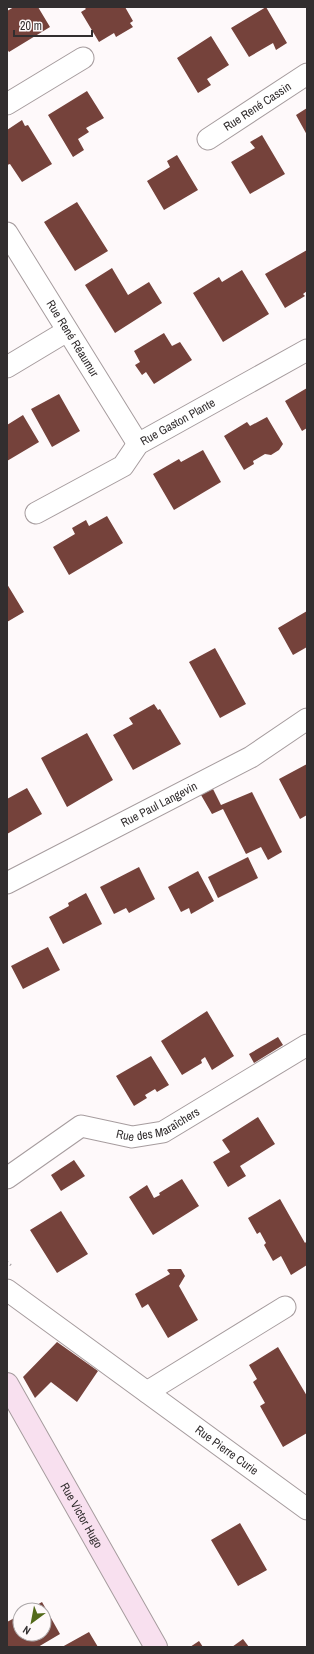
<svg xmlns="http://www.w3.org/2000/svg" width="314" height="1654" font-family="'Archivo Narrow',sans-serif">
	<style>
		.building { fill: #75423b }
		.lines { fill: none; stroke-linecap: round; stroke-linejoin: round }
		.street-casing { stroke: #a69c9e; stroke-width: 23 }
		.secondary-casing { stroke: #a69c9e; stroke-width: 24 }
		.path { stroke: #a09b9c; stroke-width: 2.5; stroke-dasharray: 1 3; stroke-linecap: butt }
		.street { stroke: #fff; stroke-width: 21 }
		.secondary { stroke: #f8e0ef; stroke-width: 22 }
		.labels { text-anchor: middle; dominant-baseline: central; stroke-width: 4; stroke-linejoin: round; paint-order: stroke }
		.street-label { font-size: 12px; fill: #322e2f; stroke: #fef9fa }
	</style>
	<rect width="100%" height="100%" fill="#fef9fa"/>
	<path class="building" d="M14,7H38L50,27L9,52L7,49V11Z
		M84,7H125L133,21L130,23L133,27L116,37L114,33L99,42L81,12L86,9Z
		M266,7L287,43L276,50L273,43L249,57L231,28Z
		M211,36L229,65L207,79L211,85L198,93L177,58Z
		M87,91L104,118L86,128L89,132L78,139L84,150L73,157L48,115Z
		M307,108V135L296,115Z
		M22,120L25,126L28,125L52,164L22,182L10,164L7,165V130Z
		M262,135L285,174L250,194L231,162L255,148L250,142Z
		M177,155L198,190L164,210L147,181L170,167L167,161Z
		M77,202L108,251L75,271L44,222Z
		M307,250V291L303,294L305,296L285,308L265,274Z
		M112,268L128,295L149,282L162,303L115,333L85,285Z
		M242,270L269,314L223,342L193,293L219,277L222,282Z
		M164,333L172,346L180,342L192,360L154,384L146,372L142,375L135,365L140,362L134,351Z
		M307,388V428L302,431L285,401Z
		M59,394L80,431L52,447L31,409Z
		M23,415L39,442L7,461V425Z
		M267,417L283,444L279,450L271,455L265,454L253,461L254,464L244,470L224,436L247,422L250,426Z
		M203,450L221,482L174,510L153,474L179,459L181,462Z
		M107,516L123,543L69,575L53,547L75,534L72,528L86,520L89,526Z
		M7,584L24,612L7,622Z
		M307,611V647L293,655L278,628Z
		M215,648L246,704L220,718L189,662Z
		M154,704L158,710L160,709L181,744L133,770L113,735L133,724L129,718Z
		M87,733L113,780L67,807L41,758Z
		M307,764V815L300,819L279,779Z
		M27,788L42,814L7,834V799Z
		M213,789L221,805L252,792L282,852L268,860L261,847L246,854L223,809L212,814L201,795Z
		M248,857L258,878L218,898L208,877Z
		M139,867L155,899L129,913L126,908L114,914L100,887Z
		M198,871L214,901L191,914L189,908L181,912L168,887Z
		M86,893L102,924L63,944L49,917L69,906L68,903Z
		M48,947L60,970L23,989L11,966Z
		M207,1011L234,1056L212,1070L205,1057L201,1060L202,1063L182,1075L161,1041Z
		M278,1037L283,1045L254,1063L249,1054Z
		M151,1056L169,1085L157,1092L155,1089L145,1095L147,1098L134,1106L116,1076Z
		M258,1117L275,1144L240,1166L246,1176L228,1187L213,1162L230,1152L222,1140Z
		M74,1160L85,1176L61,1191L51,1175Z
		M182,1179L199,1206L153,1235L129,1197L147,1185L154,1198L160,1195L159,1193Z
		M280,1199L305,1243L307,1241V1265L291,1275L281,1256L273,1261L264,1245L266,1243L260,1232L257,1234L248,1218Z
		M61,1211L88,1254L57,1273L30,1230Z
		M169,1269H181L185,1276L179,1286L198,1320L168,1338L148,1304L142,1308L135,1294L170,1274L167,1270Z
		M57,1342L98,1371L77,1402L51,1382L35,1398L23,1377Z
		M278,1347L307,1396V1433L283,1447L260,1406L265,1403L253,1382L257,1379L249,1365Z
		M240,1523L267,1570L238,1586L211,1540Z
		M42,1602L60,1634L38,1647H8L7,1622L20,1615V1634H44V1610H28Z
		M89,1632L98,1647H62Z
		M243,1639L249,1647H232Z
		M199,1641L203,1647H190Z"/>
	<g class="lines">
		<defs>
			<g id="street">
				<path d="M7,104L83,58"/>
				<path id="s1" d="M208,139L307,74"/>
				<path id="s2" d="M7,233L138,444"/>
				<path d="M7,367L67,331"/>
				<path id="s3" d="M36,513L123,466L138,444L307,350"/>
				<path id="s4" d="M7,883L251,757L307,719"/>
				<path id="s5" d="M7,1178L81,1126L132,1137L163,1132L307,1045"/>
				<path id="s6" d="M7,1290L307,1509"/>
				<path d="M147,1392L285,1307"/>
			</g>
			<g id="secondary">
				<path id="s7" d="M7,1384L156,1647"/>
			</g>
		</defs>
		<use href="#street" class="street-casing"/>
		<use href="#secondary" class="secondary-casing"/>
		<path class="path" d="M7,1262L12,1266"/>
		<use href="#street" class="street"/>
		<use href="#secondary" class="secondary"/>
	</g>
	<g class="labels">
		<g class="street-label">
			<text stroke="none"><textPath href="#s1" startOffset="59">Rue René Cassin</textPath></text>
			<text stroke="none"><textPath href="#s2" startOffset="124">Rue René Réaumur</textPath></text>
			<text stroke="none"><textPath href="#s3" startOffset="171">Rue Gaston Plante</textPath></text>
			<text stroke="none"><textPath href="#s4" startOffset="171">Rue Paul Langevin</textPath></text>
			<text stroke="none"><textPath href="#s5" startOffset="171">Rue des Maraîchers</textPath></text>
			<text stroke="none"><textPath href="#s6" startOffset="272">Rue Pierre Curie</textPath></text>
			<text stroke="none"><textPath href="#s7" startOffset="151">Rue Victor Hugo</textPath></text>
		</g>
	</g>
	<rect width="314" height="1654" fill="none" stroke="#322e2f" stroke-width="16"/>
	<g transform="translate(32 1622) rotate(212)"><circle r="19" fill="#fef9fa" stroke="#aca8a9"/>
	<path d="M0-3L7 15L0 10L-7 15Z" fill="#536a1a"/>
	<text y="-6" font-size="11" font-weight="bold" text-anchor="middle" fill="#322e2f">N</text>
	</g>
	<path d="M14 30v6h78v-6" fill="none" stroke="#322e2f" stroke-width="2"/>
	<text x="20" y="30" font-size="12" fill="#322e2f" stroke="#fef9fa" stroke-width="3" paint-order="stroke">20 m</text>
</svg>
